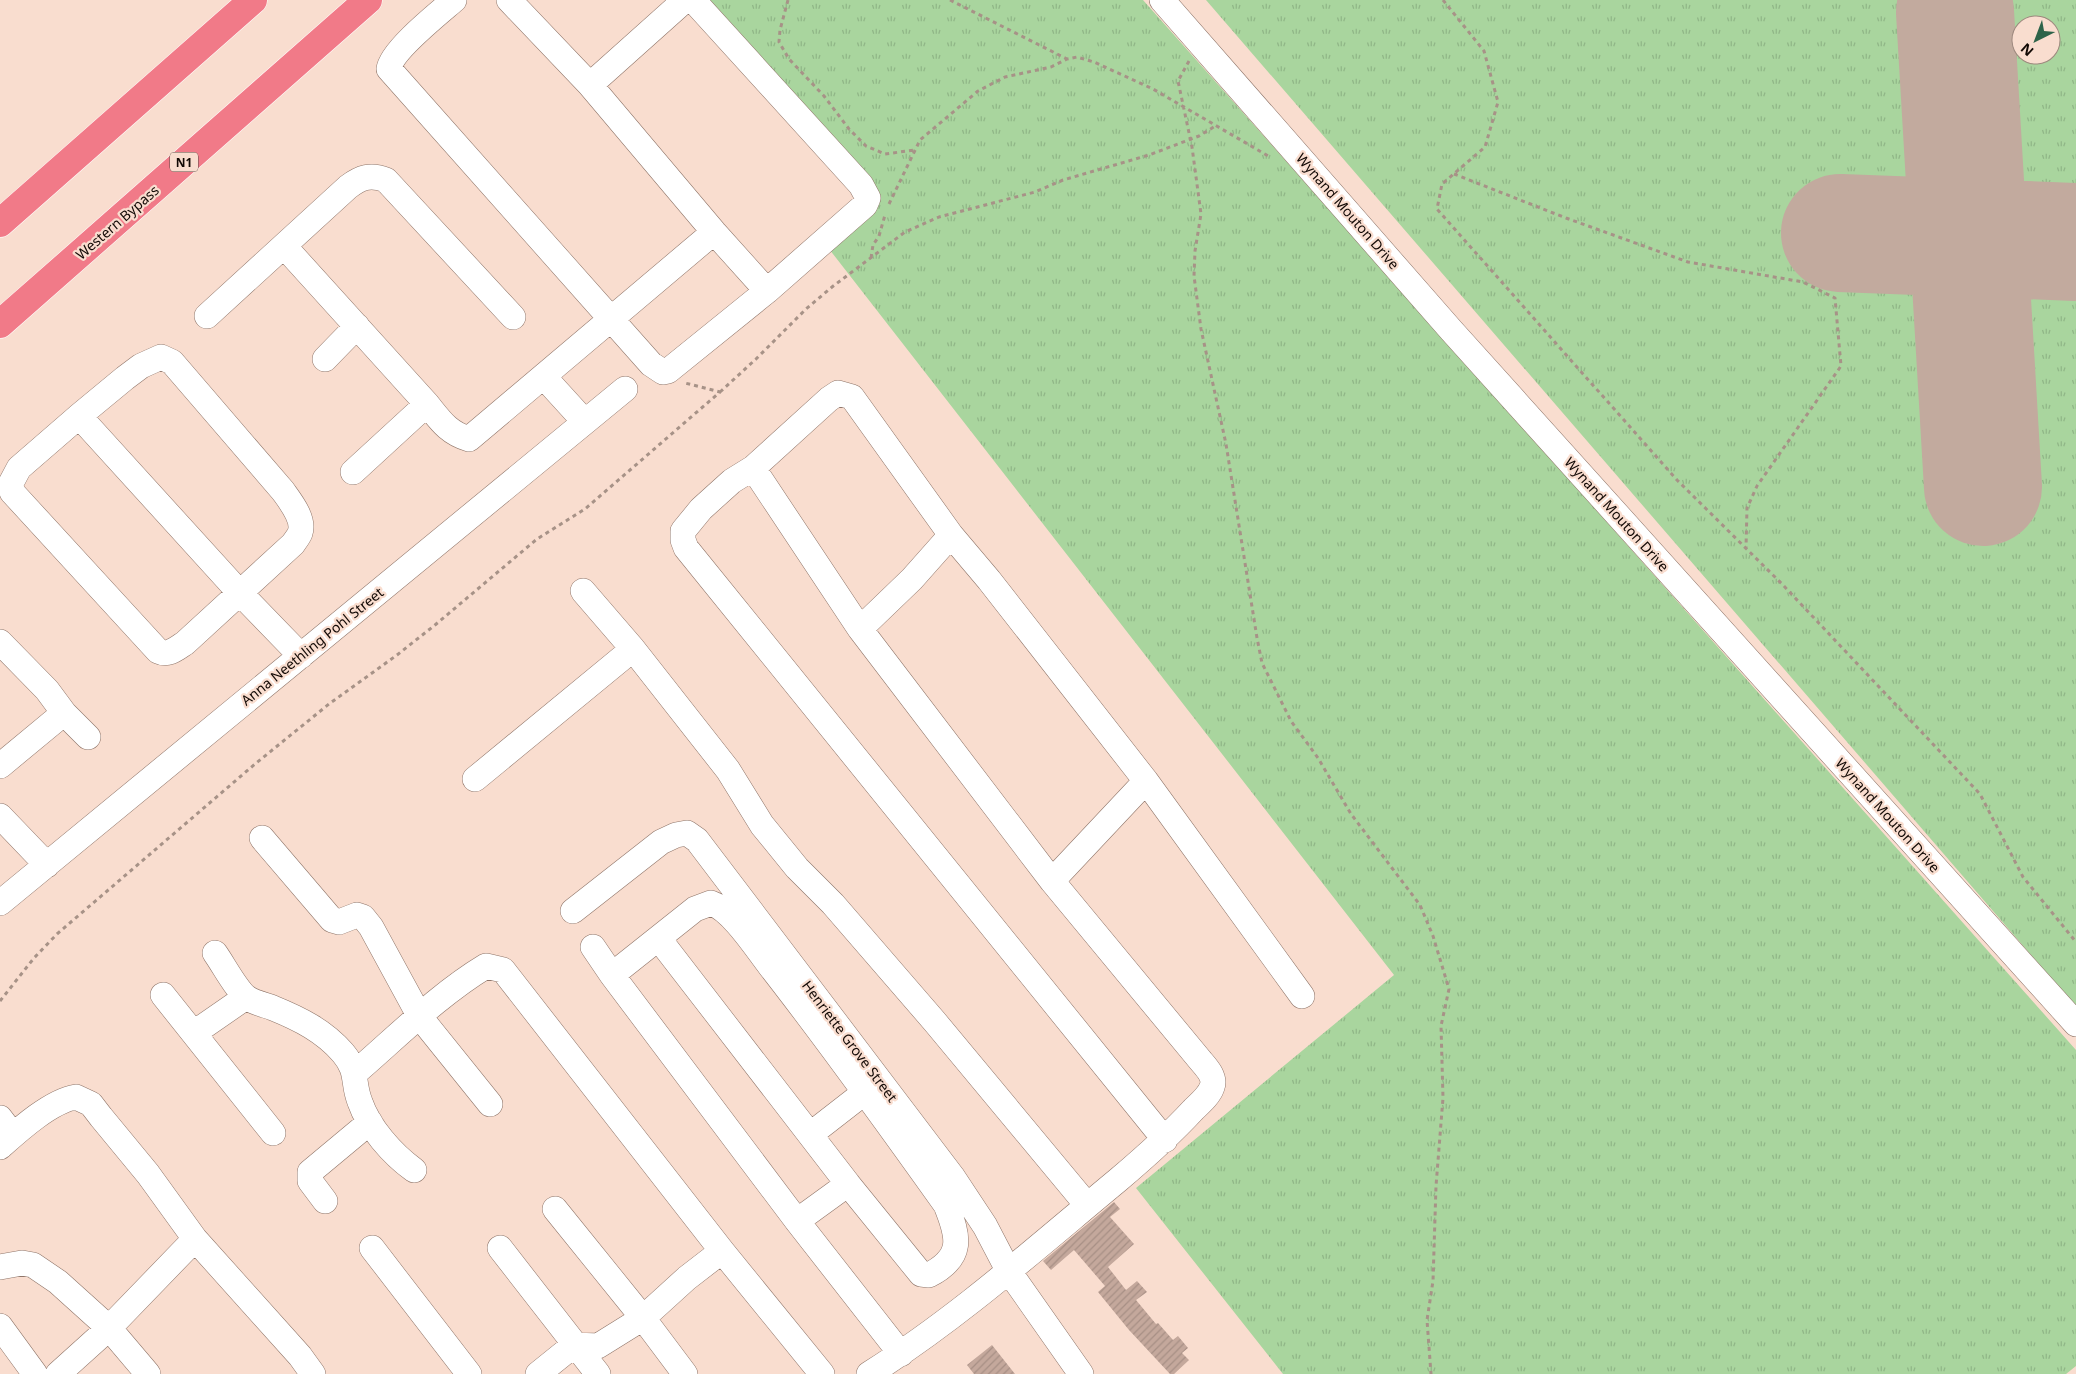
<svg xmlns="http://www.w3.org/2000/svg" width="2076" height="1374" font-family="'Noto Sans',sans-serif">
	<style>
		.grass { fill: url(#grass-tufts); fill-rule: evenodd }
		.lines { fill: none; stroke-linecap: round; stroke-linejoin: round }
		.runway { stroke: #c2aa9e; stroke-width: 118 }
		.building { fill: url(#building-hatch) }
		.minor-casing { stroke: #8f7569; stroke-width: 26 }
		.highway-casing { stroke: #fff; stroke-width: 29 }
		.path { stroke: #a79287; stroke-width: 3; stroke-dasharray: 4 4; stroke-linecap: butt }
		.minor { stroke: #fff; stroke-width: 25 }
		.highway { stroke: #f17a88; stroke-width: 28 }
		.labels { text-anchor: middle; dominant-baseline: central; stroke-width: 4.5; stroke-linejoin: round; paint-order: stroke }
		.shield { fill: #f9ddcf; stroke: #574942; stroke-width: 1 }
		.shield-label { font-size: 12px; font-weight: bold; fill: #120905 }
		.street-label { font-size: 14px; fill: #120905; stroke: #f9ddcf }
	</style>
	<defs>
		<pattern id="grass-tufts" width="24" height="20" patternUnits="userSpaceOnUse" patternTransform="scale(1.25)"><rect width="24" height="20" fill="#a9d59e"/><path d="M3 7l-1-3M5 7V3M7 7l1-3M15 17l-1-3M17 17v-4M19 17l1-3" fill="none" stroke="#90b687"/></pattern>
		<pattern id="building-hatch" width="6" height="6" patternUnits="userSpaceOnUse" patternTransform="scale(1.25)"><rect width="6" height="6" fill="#c4a89c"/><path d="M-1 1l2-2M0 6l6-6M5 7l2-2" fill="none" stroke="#a78f85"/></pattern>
	</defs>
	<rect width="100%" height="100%" fill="#f9ddcf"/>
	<path class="grass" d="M696,0H1143L2076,1050V1366L2066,1374H1283L1136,1188L1394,975L826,245L875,201Z
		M1206,0H2076V1007ZM2021,25H2051V55H2021Z"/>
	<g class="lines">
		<path class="runway" d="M1955,12L1983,487
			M1840,233L2076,242"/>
	</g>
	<path class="building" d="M1114,1202L1120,1209L1110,1217L1134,1244L1108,1267L1126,1290L1137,1281L1147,1292L1136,1300L1156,1324L1158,1323L1173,1340L1178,1336L1188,1348L1182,1353L1189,1360L1174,1374H1170L1129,1330L1098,1292L1105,1286L1074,1250L1051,1270L1043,1261Z
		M992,1345L1015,1374H974L967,1365Z"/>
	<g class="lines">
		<defs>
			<path id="minor" d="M454,0C439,13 391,51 389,69L651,364L663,372L668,371L767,291L857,212L865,205L868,198L861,185L693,0
				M509,0L590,85L714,232L767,291
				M1162,0L1451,330L2076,1024
				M590,85L685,0
				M284,246L427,404C440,420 448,433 469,439L714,232
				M207,316L348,187C361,177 371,174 386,180L513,317
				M161,357L172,362L283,491C290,501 305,519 300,533C299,536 295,541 293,544L185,643C176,649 168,656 158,651L12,492L11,483L19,468L79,416L125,378L141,366Z
				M325,359L357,326
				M544,377L585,422
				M79,416L240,593L301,656
				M753,468L860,629L1052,881L1200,1060C1206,1067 1216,1077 1212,1087C1209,1096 1199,1104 1193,1110C1169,1136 1144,1158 1118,1180C1037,1247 958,1318 869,1374
				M353,472L427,404
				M583,591L633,649L728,770L762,825L797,868L833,904L935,1022L1087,1205
				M860,629L912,579L951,535
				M0,642L47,690L64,713L88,737
				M0,766L64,713
				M475,779L633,649
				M0,816L47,865
				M262,838L332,920L339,922L357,915L363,917L371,927L420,1017L490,1104
				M1052,881L1146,781
				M0,903L625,389
				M573,911L661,842L676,835L687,833L697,840L952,1176L985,1226L1008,1270L1081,1374
				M593,947L612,975L797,1221L901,1354
				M215,953C223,964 236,989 246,997C252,1002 265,1005 273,1008C300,1019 324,1031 343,1053C359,1072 352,1082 360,1102C369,1128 392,1154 414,1170
				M612,975L695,909L711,903C732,910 756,948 770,966C831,1044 889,1125 946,1205C959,1237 964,1257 929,1275L921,1274L848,1184L659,939
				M163,995L273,1133
				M194,1033L246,997
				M355,1073C397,1037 438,995 486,966L503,970L722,1251L822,1374
				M0,1118L13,1135
				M811,1134L865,1092
				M1165,1140L686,548L683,540V531L701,509L732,481L753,468L829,399L838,393L852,397L951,535L989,580L1146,781L1302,996
				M0,1147C19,1130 51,1101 76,1097L91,1104L101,1117L148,1174L195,1239L300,1356L313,1374
				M325,1201L310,1181V1172L370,1122
				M555,1209L643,1318L685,1374
				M797,1221L848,1184
				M372,1248L469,1374
				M500,1248L598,1374
				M0,1267L22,1263L33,1265L58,1282L109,1328L148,1374
				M0,1326L35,1374
				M58,1374L109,1328L195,1239
				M538,1374L574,1345L598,1346L643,1318L687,1278L722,1251"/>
			<path id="highway" d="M0,223L253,0
				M0,324L368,0"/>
		</defs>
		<use href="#minor" class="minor-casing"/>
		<use href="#highway" class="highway-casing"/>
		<path class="path" d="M788,0L780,30L779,42L789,59L824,96L849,129L866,146L885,154L915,150
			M950,0L1067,59
			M1443,0L1484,51L1498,102L1485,147L1442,184L1437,209L1677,480L1782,584L1980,794L2023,877L2076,942
			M1189,61L1178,81L1192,147L1201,214L1195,251L1194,276L1201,329L1226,444L1257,638L1262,663L1291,721L1318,758L1351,814L1420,905L1433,936L1449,989L1441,1026L1443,1098L1436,1186L1433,1281L1427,1320L1431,1374
			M1454,174L1566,218L1688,262L1803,282L1835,298L1841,366L1757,486L1747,508L1746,548
			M889,204L920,140L978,91L1005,77L1051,67L1067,59L1077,57L1094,62L1153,89L1270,157
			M871,258L873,245L879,236L885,215
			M720,392L756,359L806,309L832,287L905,232L939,217L1035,192L1063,180L1149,155L1199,136L1217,125
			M0,1001L34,958L57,934L255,764L329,704L397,655L435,625L537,539L585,509L720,392L685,383"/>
		<use href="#minor" class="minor"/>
		<use href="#highway" class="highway"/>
	</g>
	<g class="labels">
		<rect class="shield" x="170" y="152.5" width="28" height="19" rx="4"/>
		<g class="shield-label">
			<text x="184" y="162">N1</text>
		</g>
		<g class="street-label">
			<text transform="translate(1348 211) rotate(49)">Wynand Mouton Drive</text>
			<text transform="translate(117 222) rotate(-41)">Western Bypass</text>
			<text transform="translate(1617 514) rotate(48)">Wynand Mouton Drive</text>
			<text transform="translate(312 646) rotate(-39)">Anna Neethling Pohl Street</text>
			<text transform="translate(1888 815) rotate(48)">Wynand Mouton Drive</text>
			<text transform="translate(850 1041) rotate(53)">Henriette Grove Street</text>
		</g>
	</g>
	<g transform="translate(2036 40) rotate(222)"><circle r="24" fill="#f9ddcf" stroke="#9d887e"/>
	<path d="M0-4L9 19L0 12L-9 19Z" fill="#2d6349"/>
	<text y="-8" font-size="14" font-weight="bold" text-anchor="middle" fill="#120905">N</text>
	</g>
</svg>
